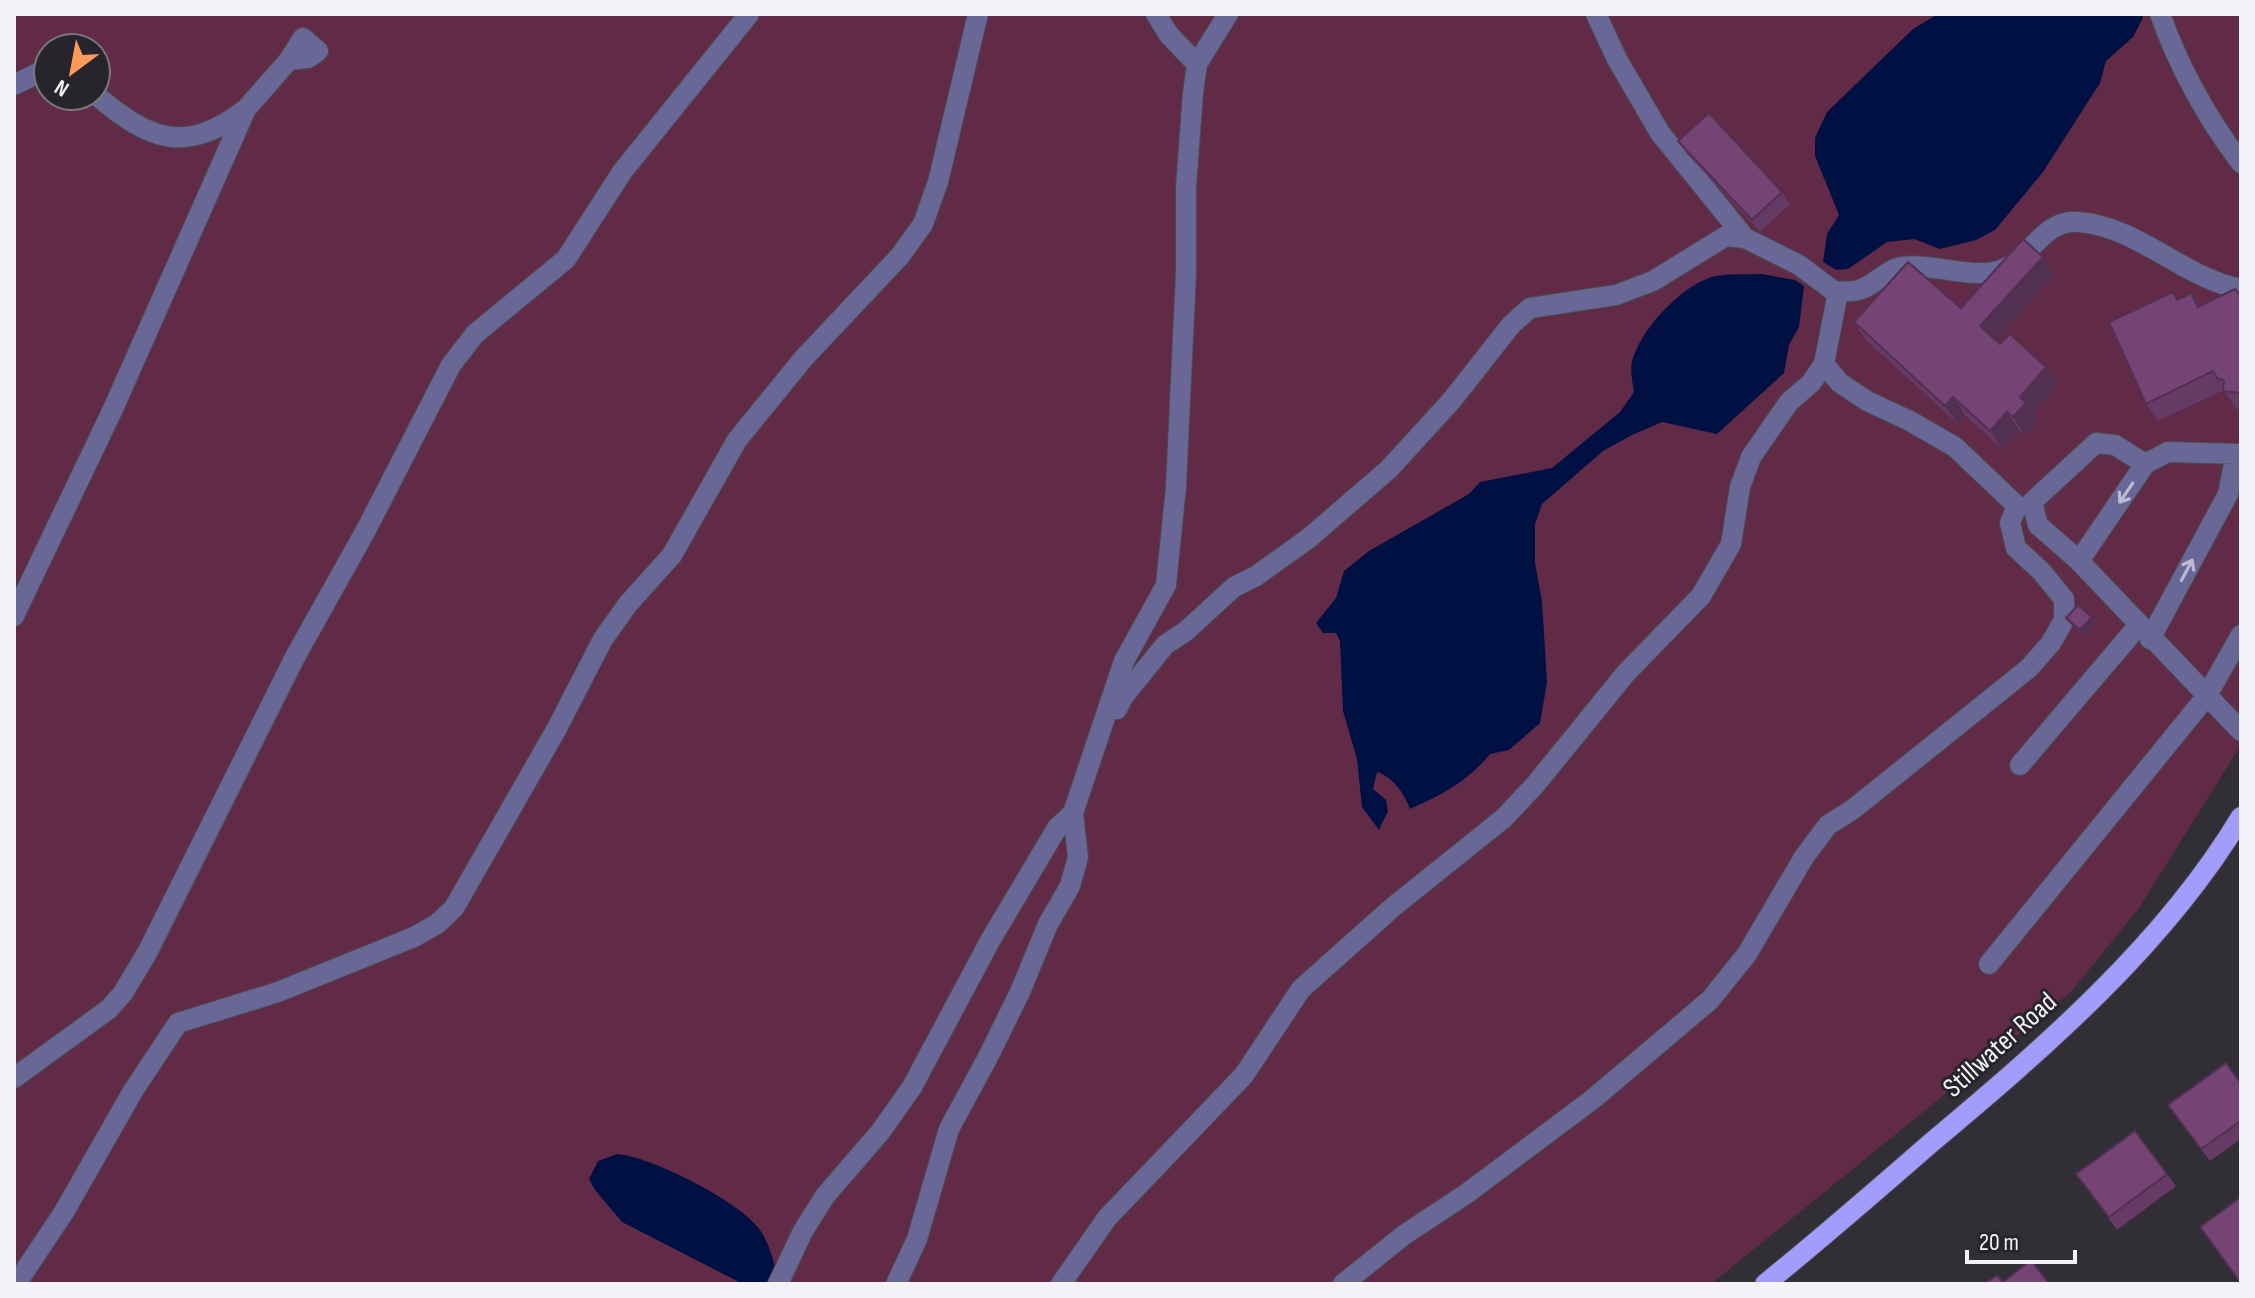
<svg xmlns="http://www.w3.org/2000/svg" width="2255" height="1298" font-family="'Sofia Sans Condensed',sans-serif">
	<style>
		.green { fill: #612b48; fill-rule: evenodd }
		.water { fill: #011042 }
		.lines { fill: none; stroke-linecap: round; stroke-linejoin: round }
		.minor-casing { stroke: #4c4950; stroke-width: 22 }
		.major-casing { stroke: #4c4950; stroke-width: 22 }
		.minor { stroke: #686795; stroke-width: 20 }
		.major { stroke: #a29dfb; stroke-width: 20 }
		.wall { fill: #653a65 }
		.shaded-wall { fill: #523052 }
		.building { fill: #754475; stroke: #523052; stroke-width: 2 }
		.oneway { stroke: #bcbad0 }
		.labels { text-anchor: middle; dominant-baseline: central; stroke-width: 6; stroke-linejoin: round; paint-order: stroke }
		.street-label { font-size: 28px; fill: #f4f2f7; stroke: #27242b }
	</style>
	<rect width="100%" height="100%" fill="#312e35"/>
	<path class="green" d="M14,14H2241V745L2139,908L2071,992L1711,1284H14ZM48,48H96V96H48Z"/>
	<path class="water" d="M1938,14H2142L2143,18L2133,37L2106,61L2100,83L2043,172L1995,230L1976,240L1940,249L1914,239L1887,242L1848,269L1836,270L1823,262L1827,234L1839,215L1815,156V138L1827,112L1913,29Z
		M1762,274L1795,280L1804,286L1799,327L1789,345L1784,373L1717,434L1662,422L1632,435L1603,451L1542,504L1535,524V563L1542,601L1547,682L1540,723L1509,750L1490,754C1468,781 1442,795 1410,809C1404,793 1393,777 1377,772L1373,789L1386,800L1388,811L1379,830L1362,807L1357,759L1343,711L1340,641L1336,633H1323L1316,623L1336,598L1344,571L1369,551L1469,494L1480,482L1552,468L1620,412L1634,392C1632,379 1629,367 1634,355C1645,325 1682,286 1712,277C1727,273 1746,275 1762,274Z
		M617,1154C652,1157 732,1198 756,1225C767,1237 772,1255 776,1271L769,1284L741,1283L622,1222L595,1190L589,1179L598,1161Z"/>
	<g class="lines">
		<defs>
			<path id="minor" d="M1156,14L1169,35L1197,64
				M1596,14L1617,59L1660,133L1745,238L1799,265L1835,292C1843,291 1852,292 1859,290C1874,286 1887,269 1902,267C1930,263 1965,277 1993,272C2031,266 2038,219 2079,222C2139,227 2183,278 2241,289
				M2160,14C2179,67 2207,118 2241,163
				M14,85L48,68
				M96,95C150,141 186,155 246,109
				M2241,454L2168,452L2145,464L2079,561L2241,731
				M2079,561L2038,525L2032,502L2096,443L2115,445L2145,464
				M14,616L113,409L246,109L289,60L308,58L318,51L303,38L289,60
				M2150,639L2228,494L2236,454
				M1117,709L1123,697L1165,645L1186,631L1234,587L1256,576L1309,538L1389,469L1452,400L1511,325L1530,308L1616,295L1653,281L1726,236L1745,238
				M2020,765L2138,626
				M1989,964L2206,697L2241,635
				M14,1078L109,1009L123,993L147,953L295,657L366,530L451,365L475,334L566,259L622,172L749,14
				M16,1284L64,1212L133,1091L178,1023L278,992L414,937L437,924L454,908L556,730L603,639L628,604L672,555L737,440L803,359L900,256L923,224L938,182L978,14
				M778,1284L803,1231L825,1196L881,1131L912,1087L991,939L1057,828L1073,813
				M896,1284L917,1239L949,1129L988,1057L1020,992L1048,924L1070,886L1078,857L1073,813L1124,661L1166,585L1176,487L1186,273V187L1193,93L1197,64L1228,14
				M1061,1284L1107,1218L1244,1075L1301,989L1393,907L1504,818L1535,785L1626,673L1701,596L1731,544L1740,487L1751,457L1789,402L1811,383L1824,364L1838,292
				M1343,1284L1404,1235L1466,1194L1593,1099L1710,1000L1747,954L1804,857L1828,825L1852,810L2029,668L2051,643L2064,620V599L2041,571L2016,548L2010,523L2017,506L1955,447L1910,421L1867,401L1840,383L1824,364"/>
			<path id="major" d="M1765,1284C1822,1238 1877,1190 1932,1142C2045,1047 2164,945 2241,817"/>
		</defs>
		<use href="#minor" class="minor-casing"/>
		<use href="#major" class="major-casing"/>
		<use href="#minor" class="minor"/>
		<use href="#major" class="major"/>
	</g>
	<path class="wall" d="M1678,141L1782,192L1790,204L1760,232L1687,154Z
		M2055,274L1996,340L2000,344L2046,367L2059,384L2034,413L2039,420L2025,435L2019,430L2002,449L1965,415L1958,424L1866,340L1854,322L1961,308Z
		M2173,292L2178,299L2191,293L2200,306L2241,296V409H2236L2224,390L2158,421L2146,404Z
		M2092,617L2096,623L2084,636L2070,624L2066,618Z
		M2241,1084V1139L2210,1161L2168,1105Z
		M2135,1131L2176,1186L2117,1230L2076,1174Z"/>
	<path class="shaded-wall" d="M2043,257L2055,274L1993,344L1980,326Z
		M2046,367L2059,384L2034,413L2039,420L2025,435L2013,417L2020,397Z
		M1953,397L1965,415L1958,424L1945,406Z
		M2007,412L2019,430L2002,449L1990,431Z
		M2092,617L2096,623L2084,636L2080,630Z"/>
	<path class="building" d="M1709,113L1782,192L1752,220L1678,141Z
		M2023,239L2043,257L1980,326L2000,344L2010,334L2046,367L2020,397L2026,403L2013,417L2007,412L1990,431L1953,397L1945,406L1854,322L1908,262L1961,308Z
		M2235,289L2241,296V393L2223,391L2224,380L2218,379L2213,371L2146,404L2109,322L2173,292L2177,300L2191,293L2198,307Z
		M2078,605L2092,617L2080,630L2066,618Z
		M2226,1063L2241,1084V1121L2201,1149L2168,1105Z
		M2135,1131L2167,1174L2109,1217L2076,1174Z
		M2241,1197V1283L2200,1227Z
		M2031,1260L2049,1284H1984L1997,1275L2003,1282Z"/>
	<defs><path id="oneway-shaft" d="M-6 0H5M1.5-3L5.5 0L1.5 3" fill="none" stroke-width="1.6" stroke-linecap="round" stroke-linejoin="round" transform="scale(2)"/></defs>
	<g class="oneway">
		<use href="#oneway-shaft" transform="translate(2126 493) rotate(124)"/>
		<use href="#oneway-shaft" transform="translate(2187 570) rotate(-62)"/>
	</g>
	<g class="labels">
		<g class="street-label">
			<text transform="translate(2000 1045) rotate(-42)">Stillwater Road</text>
		</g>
	</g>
	<rect width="2255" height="1298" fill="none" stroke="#f4f2f7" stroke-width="32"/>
	<g transform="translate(72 72) rotate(212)"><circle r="38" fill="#27242b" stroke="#79767d" stroke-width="2"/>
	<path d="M0-6L14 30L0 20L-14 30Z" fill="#ff9b5a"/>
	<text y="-12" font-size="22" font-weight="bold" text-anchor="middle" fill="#f4f2f7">N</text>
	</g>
	<path d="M1967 1250v12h108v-12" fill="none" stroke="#f4f2f7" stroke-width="4"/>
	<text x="1979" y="1250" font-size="24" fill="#f4f2f7" stroke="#27242b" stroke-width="6" paint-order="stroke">20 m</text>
</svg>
